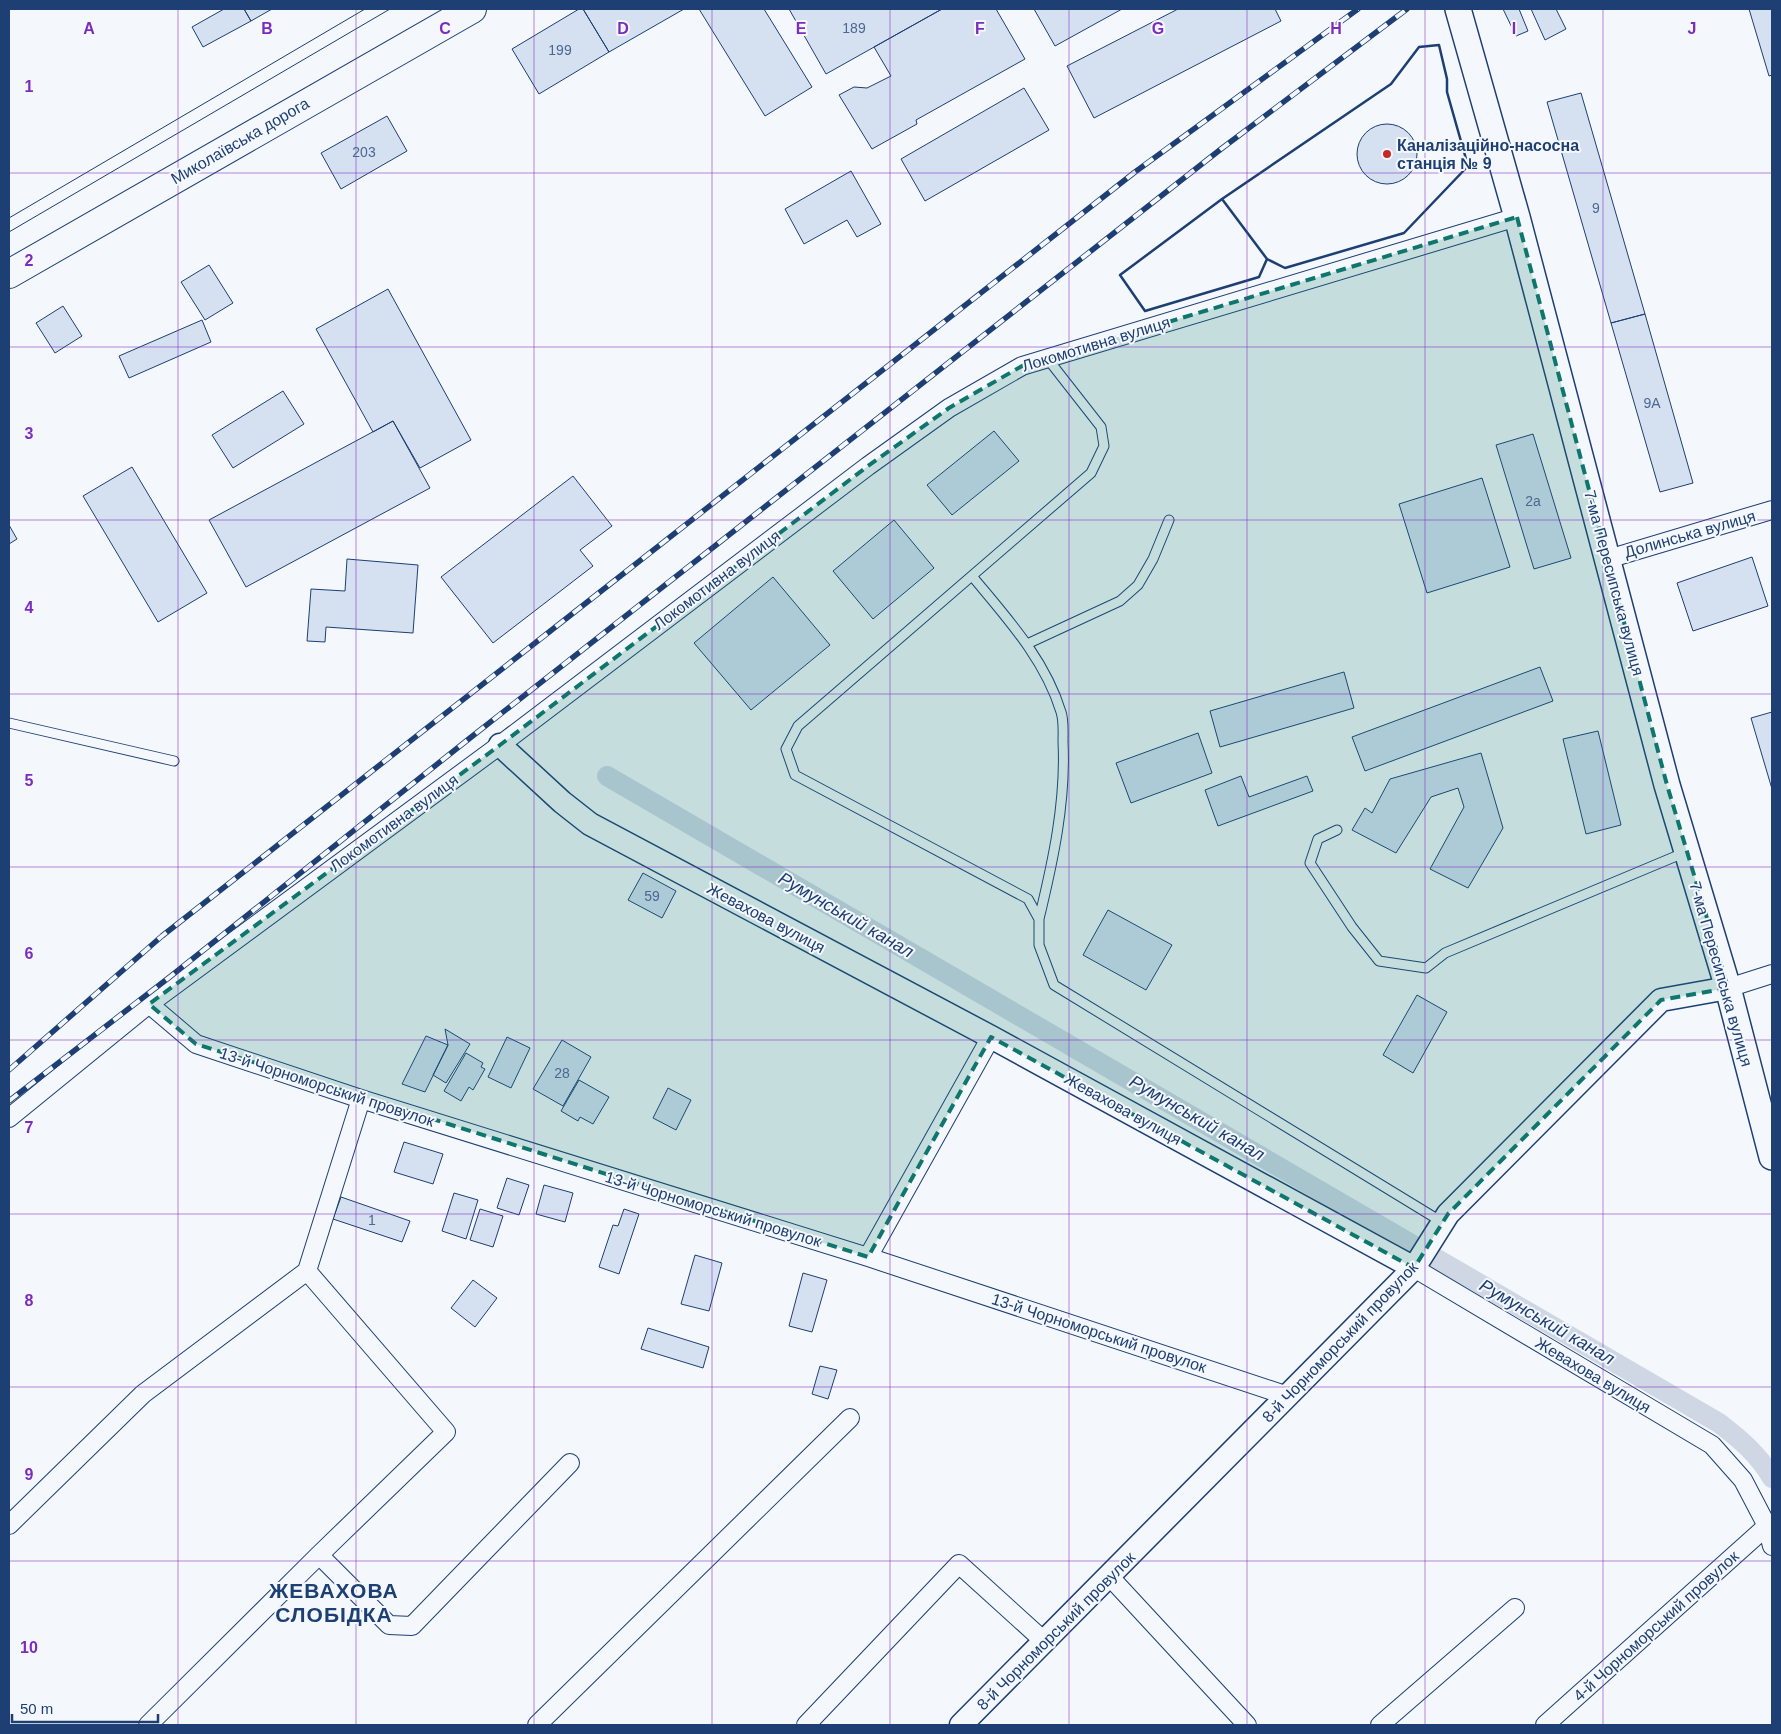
<svg xmlns="http://www.w3.org/2000/svg" width="1781" height="1734" font-family="Arial,sans-serif">
	<style>
		.lines { fill: none; stroke-linecap: round; stroke-linejoin: round }
		.canal { stroke: #cfd7e4; stroke-width: 20 }
		.building { fill: #d5e0f0; stroke: #1d3f73 }
		.service-casing { stroke: #1d3f73; stroke-width: 11 }
		.minor-casing { stroke: #1d3f73; stroke-width: 20 }
		.tertiary-casing { stroke: #1d3f73; stroke-width: 25 }
		.secondary-casing { stroke: #1d3f73; stroke-width: 28 }
		.primary-casing { stroke: #1d3f73; stroke-width: 30 }
		.service { stroke: #f4f7fb; stroke-width: 9 }
		.minor { stroke: #f4f7fb; stroke-width: 18 }
		.tertiary { stroke: #f4f7fb; stroke-width: 22 }
		.secondary { stroke: #f4f7fb; stroke-width: 25 }
		.primary { stroke: #f4f7fb; stroke-width: 28 }
		.tram { stroke: #1d3f73; stroke-width: 1 }
		.rail-casing { stroke: #1d3f73; stroke-width: 5.5 }
		.rail { stroke: #f4f7fb; stroke-width: 4; stroke-dasharray: 11; stroke-linecap: butt }
		.wall { stroke: #1d3f73; stroke-width: 2.5 }
		.marked { fill: #0f766e; fill-opacity: 0.2; stroke: #0f766e; stroke-width: 4; stroke-dasharray: 10 6; stroke-linejoin: round }
		.grid { fill: none; stroke: #7b2cbf; stroke-width: 1; stroke-opacity: 0.55 }
		.poi-dot { fill: #c62828; stroke: #f4f7fb; stroke-width: 2 }
		.labels { text-anchor: middle; dominant-baseline: central; stroke-width: 4; stroke-linejoin: round; paint-order: stroke }
		.number-label { font-size: 14px; fill: #4b6792 }
		.street-label { font-size: 16px; fill: #1d3f73; stroke: #f4f7fb }
		.poi-label { font-size: 16px; font-weight: bold; fill: #1d3f73; stroke: #f4f7fb; text-anchor: start }
		.water-label { font-size: 18px; font-style: italic; fill: #1d3f73; stroke: #f4f7fb }
		.district-label { font-size: 21px; font-weight: bold; letter-spacing: 1px; fill: #1d3f73; stroke: #f4f7fb }
		.grid-label { font-size: 16px; text-anchor: middle; font-weight: bold; fill: #7b2cbf; stroke: #f4f7fb; stroke-width: 4; stroke-linejoin: round; paint-order: stroke }
	</style>
	<rect width="100%" height="100%" fill="#f4f7fb"/>
	<g class="lines">
		<path class="canal" d="M607,776L1719,1423C1740,1439 1759,1455 1772,1478"/>
	</g>
	<path class="building" d="M224,9H244L251,21L203,47L192,27Z
		M244,9H272L251,21Z
		M579,9H583L609,52L539,94L512,49Z
		M583,9H684L609,52Z
		M699,9H764L812,87L765,116Z
		M789,9H942L826,74Z
		M942,9H996L1025,59L916,120L917,124L872,149L839,95L854,87L867,88L891,76L874,47Z
		M1034,9H1122L1055,46Z
		M1178,9H1275L1281,21L1094,118L1067,66Z
		M1503,9H1519L1528,31L1516,36Z
		M1531,9H1556L1566,29L1545,40Z
		M1749,9H1772V75L1769,76Z
		M1024,88L1049,130L925,201L901,159Z
		M1581,93L1645,314L1611,323L1547,102Z
		M387,116L407,151L341,189L321,153Z
		M1357 154a30 30 0 1 1 60 0a30 30 0 1 1-60 0Z
		M851,171L881,224L857,237L847,220L804,244L785,209Z
		M209,265L233,303L205,320L181,282Z
		M388,289L471,440L420,468L393,421L373,432L316,329Z
		M63,306L82,336L55,353L36,323Z
		M1645,314L1693,483L1660,492L1611,323Z
		M202,320L211,342L129,378L119,356Z
		M283,391L304,424L233,468L212,435Z
		M393,421L430,488L246,587L209,520Z
		M994,431L1019,461L952,515L927,485Z
		M1533,434L1571,558L1534,569L1496,445Z
		M132,467L207,593L158,622L83,496Z
		M573,476L612,526L580,550L593,566L493,643L441,577Z
		M1482,478L1510,567L1427,593L1399,504Z
		M894,520L934,568L873,619L833,571Z
		M9,525L17,539L9,544Z
		M1752,557L1768,606L1693,631L1677,583Z
		M347,559L418,565L413,633L326,627L325,642L307,641L311,589L345,591Z
		M773,577L830,645L751,710L694,643Z
		M1540,667L1553,701L1365,771L1352,737Z
		M1344,672L1354,708L1220,747L1210,711Z
		M1772,712V789L1751,718Z
		M1598,731L1621,825L1586,834L1563,739Z
		M1198,733L1212,773L1131,803L1116,763Z
		M1481,753L1503,828L1468,888L1430,869L1464,807L1458,788L1431,797L1396,853L1352,830L1365,808L1372,813L1390,779Z
		M1241,776L1249,797L1307,776L1313,791L1218,826L1205,790Z
		M643,873L676,891L662,918L628,900Z
		M1108,910L1172,945L1146,990L1083,955Z
		M1417,995L1447,1012L1413,1073L1383,1055Z
		M445,1029L470,1044L446,1083L433,1075L448,1045Z
		M426,1036L448,1045L425,1092L402,1084Z
		M507,1037L530,1048L511,1088L488,1077Z
		M562,1040L591,1057L563,1106L533,1089Z
		M466,1053L483,1063L481,1067L485,1069L473,1090L469,1087L461,1101L444,1091Z
		M579,1080L609,1097L593,1124L580,1117L578,1121L561,1111Z
		M668,1088L691,1100L676,1130L653,1118Z
		M404,1142L443,1154L433,1184L394,1172Z
		M507,1178L529,1185L519,1215L497,1208Z
		M544,1185L573,1193L565,1222L536,1214Z
		M454,1193L478,1200L466,1239L442,1231Z
		M341,1197L410,1221L402,1242L333,1219Z
		M480,1209L503,1216L493,1247L470,1240Z
		M624,1209L639,1214L619,1274L599,1267L613,1225L618,1226Z
		M695,1255L722,1263L709,1311L681,1304Z
		M803,1273L827,1280L812,1332L789,1326Z
		M473,1280L497,1298L475,1327L451,1308Z
		M648,1328L709,1347L703,1368L641,1349Z
		M820,1366L837,1370L828,1399L812,1394Z"/>
	<g class="lines">
		<defs>
			<path id="service" d="M1047,358L1101,427L1104,446L1091,473L798,726L786,749L795,775L1028,899L1039,919V945L1054,985L1442,1222
				M972,576C1006,617 1045,659 1061,712C1064,721 1063,733 1063,742C1066,802 1053,861 1039,919
				M1027,644L1120,601L1138,585L1153,559L1169,520
				M9,723L174,761
				M1337,830L1318,839L1310,863L1352,927L1379,961L1426,968L1445,953L1686,852"/>
			<path id="minor" d="M1608,559L1772,510
				M1728,988L1772,974
				M149,1004L196,1044L361,1099L868,1257L1288,1396
				M9,1118L149,1004L500,745L868,466L949,408L1022,366L1517,217
				M868,1257L991,1037
				M1414,1268L1712,1445L1743,1480L1767,1526L1772,1546
				M9,1525L143,1394L307,1271L361,1099
				M319,1555L389,1625L412,1626L570,1463
				M1110,1577L1247,1725
				M148,1725L319,1555L446,1432L307,1271
				M537,1725L850,1418
				M806,1725L959,1564L1045,1642
				M1380,1725L1515,1608
				M1545,1725L1767,1526"/>
			<path id="tertiary" d="M500,745L562,802L590,824L991,1037L1414,1268
				M961,1725L1414,1268L1448,1214L1661,1000L1728,988"/>
			<path id="secondary" d="M1458,9L1517,217L1667,785L1728,988L1772,1157"/>
			<path id="primary" d="M9,274L472,9"/>
		</defs>
		<use href="#service" class="service-casing"/>
		<use href="#minor" class="minor-casing"/>
		<use href="#tertiary" class="tertiary-casing"/>
		<use href="#secondary" class="secondary-casing"/>
		<use href="#primary" class="primary-casing"/>
		<use href="#service" class="service"/>
		<use href="#minor" class="minor"/>
		<use href="#tertiary" class="tertiary"/>
		<use href="#secondary" class="secondary"/>
		<use href="#primary" class="primary"/>
		<path class="tram" d="M9,218L365,9
			M9,232L390,9"/>
		<defs>
			<path id="rail" d="M9,1070L162,936L586,603L1135,172L1358,9
				M9,1101L171,976L470,738L1221,149L1407,9"/>
		</defs>
		<use href="#rail" class="rail-casing"/>
		<use href="#rail" class="rail"/>
		<path class="wall" d="M1439,45L1447,79V92L1468,166L1404,233L1285,268L1267,259L1222,199L1391,84L1419,47Z
			M1222,199L1267,259L1259,277L1145,311L1120,275Z"/>
	</g>
	<path class="marked" d="M1517,217L1667,785L1728,988L1661,1000L1448,1214L1414,1268L991,1037L868,1257L196,1044L149,1004L500,745L868,466L949,408L1022,366Z"/>
	<path class="grid" d="M178,9V1725M356,9V1725M534,9V1725M712,9V1725M890,9V1725M1069,9V1725M1247,9V1725M1425,9V1725M1603,9V1725M9,173H1772M9,347H1772M9,520H1772M9,694H1772M9,867H1772M9,1040H1772M9,1214H1772M9,1387H1772M9,1561H1772"/>
	<circle class="poi-dot" cx="1387" cy="154" r="5"/>
	<g class="labels">
		<g class="number-label">
			<text x="854" y="28">189</text>
			<text x="560" y="50">199</text>
			<text x="364" y="152">203</text>
			<text x="1596" y="208">9</text>
			<text x="1652" y="403">9А</text>
			<text x="1533" y="501">2а</text>
			<text x="652" y="896">59</text>
			<text x="562" y="1073">28</text>
			<text x="372" y="1220">1</text>
		</g>
		<g class="street-label">
			<text transform="translate(240 141) rotate(-30)">Миколаївська дорога</text>
			<text transform="translate(1096 344) rotate(-17)">Локомотивна вулиця</text>
			<text transform="translate(1690 534) rotate(-16)">Долинська вулиця</text>
			<text transform="translate(717 580) rotate(-37)">Локомотивна вулиця</text>
			<text transform="translate(1614 583) rotate(75)">7-ма Пересипська вулиця</text>
			<text transform="translate(394 823) rotate(-36)">Локомотивна вулиця</text>
			<text transform="translate(766 918) rotate(28)">Жевахова вулиця</text>
			<text transform="translate(1721 974) rotate(74)">7-ма Пересипська вулиця</text>
			<text transform="translate(327 1087) rotate(18)">13-й Чорноморський провулок</text>
			<text transform="translate(1123 1109) rotate(29)">Жевахова вулиця</text>
			<text transform="translate(713 1209) rotate(17)">13-й Чорноморський провулок</text>
			<text transform="translate(1099 1333) rotate(18)">13-й Чорноморський провулок</text>
			<text transform="translate(1340 1342) rotate(-46)">8-й Чорноморський провулок</text>
			<text transform="translate(1593 1375) rotate(31)">Жевахова вулиця</text>
			<text transform="translate(1656 1626) rotate(-42)">4-й Чорноморський провулок</text>
			<text transform="translate(1056 1631) rotate(-45)">8-й Чорноморський провулок</text>
		</g>
		<g class="poi-label">
			<text x="1397" y="145">Каналізаційно-насосна<tspan x="1397" dy="18">станція № 9</tspan></text>
		</g>
		<g class="water-label">
			<text transform="translate(846 915) rotate(30)">Румунський канал</text>
			<text transform="translate(1197 1118) rotate(30)">Румунський канал</text>
			<text transform="translate(1547 1322) rotate(30)">Румунський канал</text>
		</g>
		<g class="district-label">
			<text x="334" y="1590">ЖЕВАХОВА<tspan x="334" dy="24">СЛОБІДКА</tspan></text>
		</g>
	</g>
	<g class="grid-label">
		<text x="89" y="34">A</text>
		<text x="267" y="34">B</text>
		<text x="445" y="34">C</text>
		<text x="623" y="34">D</text>
		<text x="801" y="34">E</text>
		<text x="980" y="34">F</text>
		<text x="1158" y="34">G</text>
		<text x="1336" y="34">H</text>
		<text x="1514" y="34">I</text>
		<text x="1692" y="34">J</text>
		<text x="29" y="92">1</text>
		<text x="29" y="266">2</text>
		<text x="29" y="439">3</text>
		<text x="29" y="613">4</text>
		<text x="29" y="786">5</text>
		<text x="29" y="959">6</text>
		<text x="29" y="1133">7</text>
		<text x="29" y="1306">8</text>
		<text x="29" y="1480">9</text>
		<text x="29" y="1653">10</text>
	</g>
	<rect width="1781" height="1734" fill="none" stroke="#1d3f73" stroke-width="20"/>
	<path d="M12 1714v8h146v-8" fill="none" stroke="#1d3f73" stroke-width="2.5"/>
	<text x="20" y="1714" font-size="15" fill="#1d3f73" stroke="#f4f7fb" stroke-width="4" paint-order="stroke">50 m</text>
</svg>
